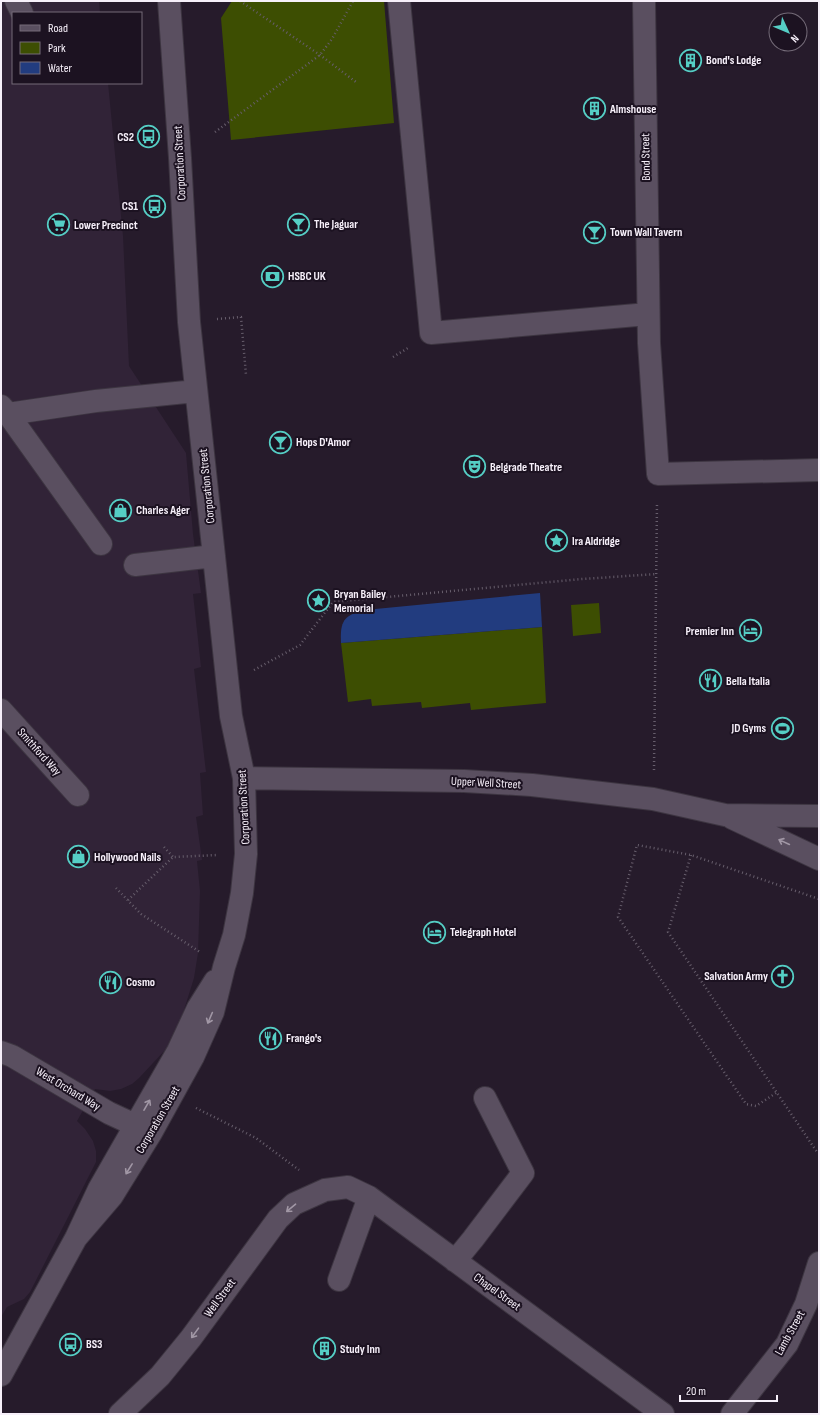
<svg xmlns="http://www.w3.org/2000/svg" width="820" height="1415" font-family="'Sofia Sans Condensed',sans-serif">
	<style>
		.built { fill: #312337 }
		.green { fill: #3d4e02 }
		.water { fill: #223c7f }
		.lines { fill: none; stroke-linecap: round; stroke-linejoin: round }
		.minor-casing { stroke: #3d3541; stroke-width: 24 }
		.path { stroke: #675e6c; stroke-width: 2.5; stroke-dasharray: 1 3; stroke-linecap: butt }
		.minor { stroke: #5a4f60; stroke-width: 22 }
		.oneway { stroke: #a197a5 }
		.labels { text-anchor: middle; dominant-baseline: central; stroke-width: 4; stroke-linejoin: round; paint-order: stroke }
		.poi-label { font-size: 12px; font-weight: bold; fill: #f7f0fa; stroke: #1c1221; text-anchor: start }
		.street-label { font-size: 12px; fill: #f7f0fa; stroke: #1c1221 }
	</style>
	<rect width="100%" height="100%" fill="#261b2b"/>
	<path class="built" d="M1,1H99L100,13H13V83H108L123,236L129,366L186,453L193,534L201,593L193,594L201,667L194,669L206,772L200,773L203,815L196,817L202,860L197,861L200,891L198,953L194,978L184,1010L173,1038L166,1049L139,1078L132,1084L121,1089L110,1091L95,1089L77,1121L85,1129L93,1141L96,1151V1162L30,1292L24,1299L7,1307L1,1317Z"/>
	<path class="green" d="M232,1H384L394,123L231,140L221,18Z
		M599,603L601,633L573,636L571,605Z
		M542,627L546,703L471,710L470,703L422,708L421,702L372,706L371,699L348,702L341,643Z"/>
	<path class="water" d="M540,593L542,627L341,643C340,622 343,615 365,610Z"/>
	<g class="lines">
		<defs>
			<path id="minor" d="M16,1L22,13
				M399,1L431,333L648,314
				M644,1L649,343L658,474L819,470
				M1,406L8,414L96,401L196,391
				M8,414L101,544
				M135,565L214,556
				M1,710L78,795
				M244,778L464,781L532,785L653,799L725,815L819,816
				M732,818L819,859
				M1,1052L12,1056L109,1113L135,1125
				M76,1238L112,1196L151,1133L193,1057L213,1012L224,967L234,935L242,893L246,854L244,778L231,716L189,322L180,158L169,1
				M455,1261L473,1239L523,1173L485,1098
				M339,1280L369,1197
				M1,1375L76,1238L99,1189L178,1051L198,1008L215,981
				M120,1414L160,1376L191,1338L278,1219L294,1204L325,1190L348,1187L369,1197L663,1414
				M732,1414L787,1344L806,1304L819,1263"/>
		</defs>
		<use href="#minor" class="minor-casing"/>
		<path class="path" d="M240,1L320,55L356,82
			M215,132L320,55L332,39L353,1
			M217,319L241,317L246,375
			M393,357L408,348
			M254,670L300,645L333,602L582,579L657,574
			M654,770L657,502
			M164,847L173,857
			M691,855L668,932L817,1152L819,1153
			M116,888L141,914L200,952
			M128,900L173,857L218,855
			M776,1093L756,1106L746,1104L618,917L637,845L691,855L819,899
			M196,1108L256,1138L299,1170"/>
		<use href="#minor" class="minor"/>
	</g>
	<defs><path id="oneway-shaft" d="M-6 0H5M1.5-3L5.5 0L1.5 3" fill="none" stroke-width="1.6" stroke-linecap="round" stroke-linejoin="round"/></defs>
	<g class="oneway">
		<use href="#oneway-shaft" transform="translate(784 842) rotate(-155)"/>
		<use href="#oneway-shaft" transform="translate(210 1018) rotate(113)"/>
		<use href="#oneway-shaft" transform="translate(147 1105) rotate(-60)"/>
		<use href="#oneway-shaft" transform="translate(129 1169) rotate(122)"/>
		<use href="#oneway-shaft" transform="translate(291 1208) rotate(140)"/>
		<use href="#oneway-shaft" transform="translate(195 1333) rotate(126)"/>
	</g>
	<defs>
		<symbol id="building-ring" viewBox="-11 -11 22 22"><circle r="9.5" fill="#1c1221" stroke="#55cec5" stroke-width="1.5"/><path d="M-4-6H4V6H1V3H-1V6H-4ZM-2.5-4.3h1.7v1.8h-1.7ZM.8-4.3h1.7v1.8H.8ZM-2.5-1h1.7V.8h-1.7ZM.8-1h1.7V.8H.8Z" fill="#55cec5"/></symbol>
		<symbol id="bus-ring" viewBox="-11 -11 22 22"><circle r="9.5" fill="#1c1221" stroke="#55cec5" stroke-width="1.5"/><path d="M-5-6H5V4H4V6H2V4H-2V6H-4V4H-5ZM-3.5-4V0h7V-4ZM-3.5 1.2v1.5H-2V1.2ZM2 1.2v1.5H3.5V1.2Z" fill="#55cec5"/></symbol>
		<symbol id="bar-ring" viewBox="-11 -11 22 22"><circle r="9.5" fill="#1c1221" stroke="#55cec5" stroke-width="1.5"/><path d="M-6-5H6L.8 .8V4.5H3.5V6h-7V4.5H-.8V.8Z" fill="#55cec5"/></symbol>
		<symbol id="supermarket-ring" viewBox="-11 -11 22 22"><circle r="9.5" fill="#1c1221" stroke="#55cec5" stroke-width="1.5"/><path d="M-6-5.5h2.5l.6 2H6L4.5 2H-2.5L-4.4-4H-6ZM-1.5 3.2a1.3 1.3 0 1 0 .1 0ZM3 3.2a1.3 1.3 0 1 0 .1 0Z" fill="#55cec5"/></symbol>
		<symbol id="bank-ring" viewBox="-11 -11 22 22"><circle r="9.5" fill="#1c1221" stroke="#55cec5" stroke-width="1.5"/><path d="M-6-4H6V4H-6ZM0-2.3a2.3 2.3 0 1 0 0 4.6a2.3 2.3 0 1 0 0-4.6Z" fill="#55cec5"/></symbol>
		<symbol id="theatre-ring" viewBox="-11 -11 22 22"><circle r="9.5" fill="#1c1221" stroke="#55cec5" stroke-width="1.5"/><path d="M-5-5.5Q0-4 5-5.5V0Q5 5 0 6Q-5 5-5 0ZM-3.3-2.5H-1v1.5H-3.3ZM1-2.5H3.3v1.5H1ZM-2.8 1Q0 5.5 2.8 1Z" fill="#55cec5"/></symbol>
		<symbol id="shop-ring" viewBox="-11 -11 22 22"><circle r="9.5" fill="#1c1221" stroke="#55cec5" stroke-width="1.5"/><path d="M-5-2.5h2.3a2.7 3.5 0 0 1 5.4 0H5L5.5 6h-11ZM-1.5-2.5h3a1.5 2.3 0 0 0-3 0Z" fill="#55cec5"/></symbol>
		<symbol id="sight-ring" viewBox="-11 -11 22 22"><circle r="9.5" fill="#1c1221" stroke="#55cec5" stroke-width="1.5"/><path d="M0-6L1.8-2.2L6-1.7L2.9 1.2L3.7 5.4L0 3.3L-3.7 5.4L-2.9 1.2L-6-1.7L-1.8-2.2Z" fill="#55cec5"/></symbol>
		<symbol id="hotel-ring" viewBox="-11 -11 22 22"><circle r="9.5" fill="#1c1221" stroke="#55cec5" stroke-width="1.5"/><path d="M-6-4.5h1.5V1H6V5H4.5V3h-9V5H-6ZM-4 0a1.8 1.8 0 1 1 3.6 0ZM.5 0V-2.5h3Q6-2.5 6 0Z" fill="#55cec5"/></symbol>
		<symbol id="restaurant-ring" viewBox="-11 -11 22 22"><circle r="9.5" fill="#1c1221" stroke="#55cec5" stroke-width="1.5"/><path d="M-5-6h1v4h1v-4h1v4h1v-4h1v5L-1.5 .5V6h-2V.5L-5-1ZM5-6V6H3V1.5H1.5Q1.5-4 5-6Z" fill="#55cec5"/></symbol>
		<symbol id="stadium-ring" viewBox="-11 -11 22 22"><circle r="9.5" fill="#1c1221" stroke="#55cec5" stroke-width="1.5"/><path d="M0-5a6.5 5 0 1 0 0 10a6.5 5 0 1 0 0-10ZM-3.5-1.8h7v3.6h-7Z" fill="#55cec5"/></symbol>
		<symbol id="church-ring" viewBox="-11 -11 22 22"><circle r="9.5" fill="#1c1221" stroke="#55cec5" stroke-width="1.5"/><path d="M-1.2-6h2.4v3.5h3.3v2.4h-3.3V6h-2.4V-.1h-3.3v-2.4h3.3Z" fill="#55cec5"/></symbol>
	</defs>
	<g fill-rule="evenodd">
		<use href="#building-ring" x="678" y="48" width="25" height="25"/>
		<use href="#building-ring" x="582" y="96" width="25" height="25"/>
		<use href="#bus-ring" x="136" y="124" width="25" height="25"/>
		<use href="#bus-ring" x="142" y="194" width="25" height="25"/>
		<use href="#bar-ring" x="286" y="212" width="25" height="25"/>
		<use href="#supermarket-ring" x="46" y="212" width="25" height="25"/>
		<use href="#bar-ring" x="582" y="220" width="25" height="25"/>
		<use href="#bank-ring" x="260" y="264" width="25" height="25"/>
		<use href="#bar-ring" x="268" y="430" width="25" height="25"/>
		<use href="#theatre-ring" x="462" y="454" width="25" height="25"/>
		<use href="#shop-ring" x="108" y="498" width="25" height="25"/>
		<use href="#sight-ring" x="544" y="528" width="25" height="25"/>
		<use href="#sight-ring" x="306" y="588" width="25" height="25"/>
		<use href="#hotel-ring" x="738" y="618" width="25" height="25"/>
		<use href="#restaurant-ring" x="698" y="668" width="25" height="25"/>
		<use href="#stadium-ring" x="770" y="716" width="25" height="25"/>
		<use href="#shop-ring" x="66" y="844" width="25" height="25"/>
		<use href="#hotel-ring" x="422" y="920" width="25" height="25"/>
		<use href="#church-ring" x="770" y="964" width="25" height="25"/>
		<use href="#restaurant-ring" x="98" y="970" width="25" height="25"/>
		<use href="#restaurant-ring" x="258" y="1026" width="25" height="25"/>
		<use href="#bus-ring" x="58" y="1332" width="25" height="25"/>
		<use href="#building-ring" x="312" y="1336" width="25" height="25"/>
	</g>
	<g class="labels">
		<g class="poi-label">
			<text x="706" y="60">Bond's Lodge</text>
			<text x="610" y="109">Almshouse</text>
			<text x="134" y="137" text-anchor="end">CS2</text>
			<text x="138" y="206" text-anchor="end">CS1</text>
			<text x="314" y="224">The Jaguar</text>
			<text x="74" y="225">Lower Precinct</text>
			<text x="610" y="232">Town Wall Tavern</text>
			<text x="288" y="276">HSBC UK</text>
			<text x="296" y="442">Hops D'Amor</text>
			<text x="490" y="467">Belgrade Theatre</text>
			<text x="136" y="510">Charles Ager</text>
			<text x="572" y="541">Ira Aldridge</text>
			<text x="334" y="594">Bryan Bailey<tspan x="334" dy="14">Memorial</tspan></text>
			<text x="734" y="631" text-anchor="end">Premier Inn</text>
			<text x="726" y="681">Bella Italia</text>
			<text x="766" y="728" text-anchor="end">JD Gyms</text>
			<text x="94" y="857">Hollywood Nails</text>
			<text x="450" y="932">Telegraph Hotel</text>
			<text x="768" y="976" text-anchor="end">Salvation Army</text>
			<text x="126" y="982">Cosmo</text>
			<text x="286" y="1038">Frango's</text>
			<text x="86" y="1344">BS3</text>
			<text x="340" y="1349">Study Inn</text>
		</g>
		<g class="street-label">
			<text transform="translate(646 157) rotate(-91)">Bond Street</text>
			<text transform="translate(180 163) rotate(-93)">Corporation Street</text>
			<text transform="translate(207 486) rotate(-96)">Corporation Street</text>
			<text transform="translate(39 752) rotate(48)">Smithford Way</text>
			<text transform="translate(486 783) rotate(3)">Upper Well Street</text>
			<text transform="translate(244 807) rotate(-93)">Corporation Street</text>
			<text transform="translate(68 1089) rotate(31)">West Orchard Way</text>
			<text transform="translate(158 1120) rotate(-60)">Corporation Street</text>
			<text transform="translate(497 1292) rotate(36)">Chapel Street</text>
			<text transform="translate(220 1298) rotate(-54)">Well Street</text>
			<text transform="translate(790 1333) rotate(-61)">Lamb Street</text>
		</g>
	</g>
	<rect width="820" height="1415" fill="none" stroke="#f7f0fa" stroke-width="4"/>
	<rect x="12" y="12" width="130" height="72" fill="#1c1221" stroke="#746b78"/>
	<rect x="20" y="25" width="20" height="6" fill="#5a4f60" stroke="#746b78"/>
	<text x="48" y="32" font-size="12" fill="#f7f0fa">Road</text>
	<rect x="20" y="42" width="20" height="12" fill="#3d4e02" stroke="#746b78"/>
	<text x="48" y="52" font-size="12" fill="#f7f0fa">Park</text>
	<rect x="20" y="62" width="20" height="12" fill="#223c7f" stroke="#746b78"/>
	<text x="48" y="72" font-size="12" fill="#f7f0fa">Water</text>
	<g transform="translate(788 32) rotate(134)"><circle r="19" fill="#1c1221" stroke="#746b78"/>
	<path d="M0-3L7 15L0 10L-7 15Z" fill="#55cec5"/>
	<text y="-6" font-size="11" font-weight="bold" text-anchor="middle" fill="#f7f0fa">N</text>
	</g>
	<path d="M680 1395v6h97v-6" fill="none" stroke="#f7f0fa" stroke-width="2"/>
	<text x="686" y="1395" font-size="12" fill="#f7f0fa" stroke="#1c1221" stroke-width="3" paint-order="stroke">20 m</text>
</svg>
